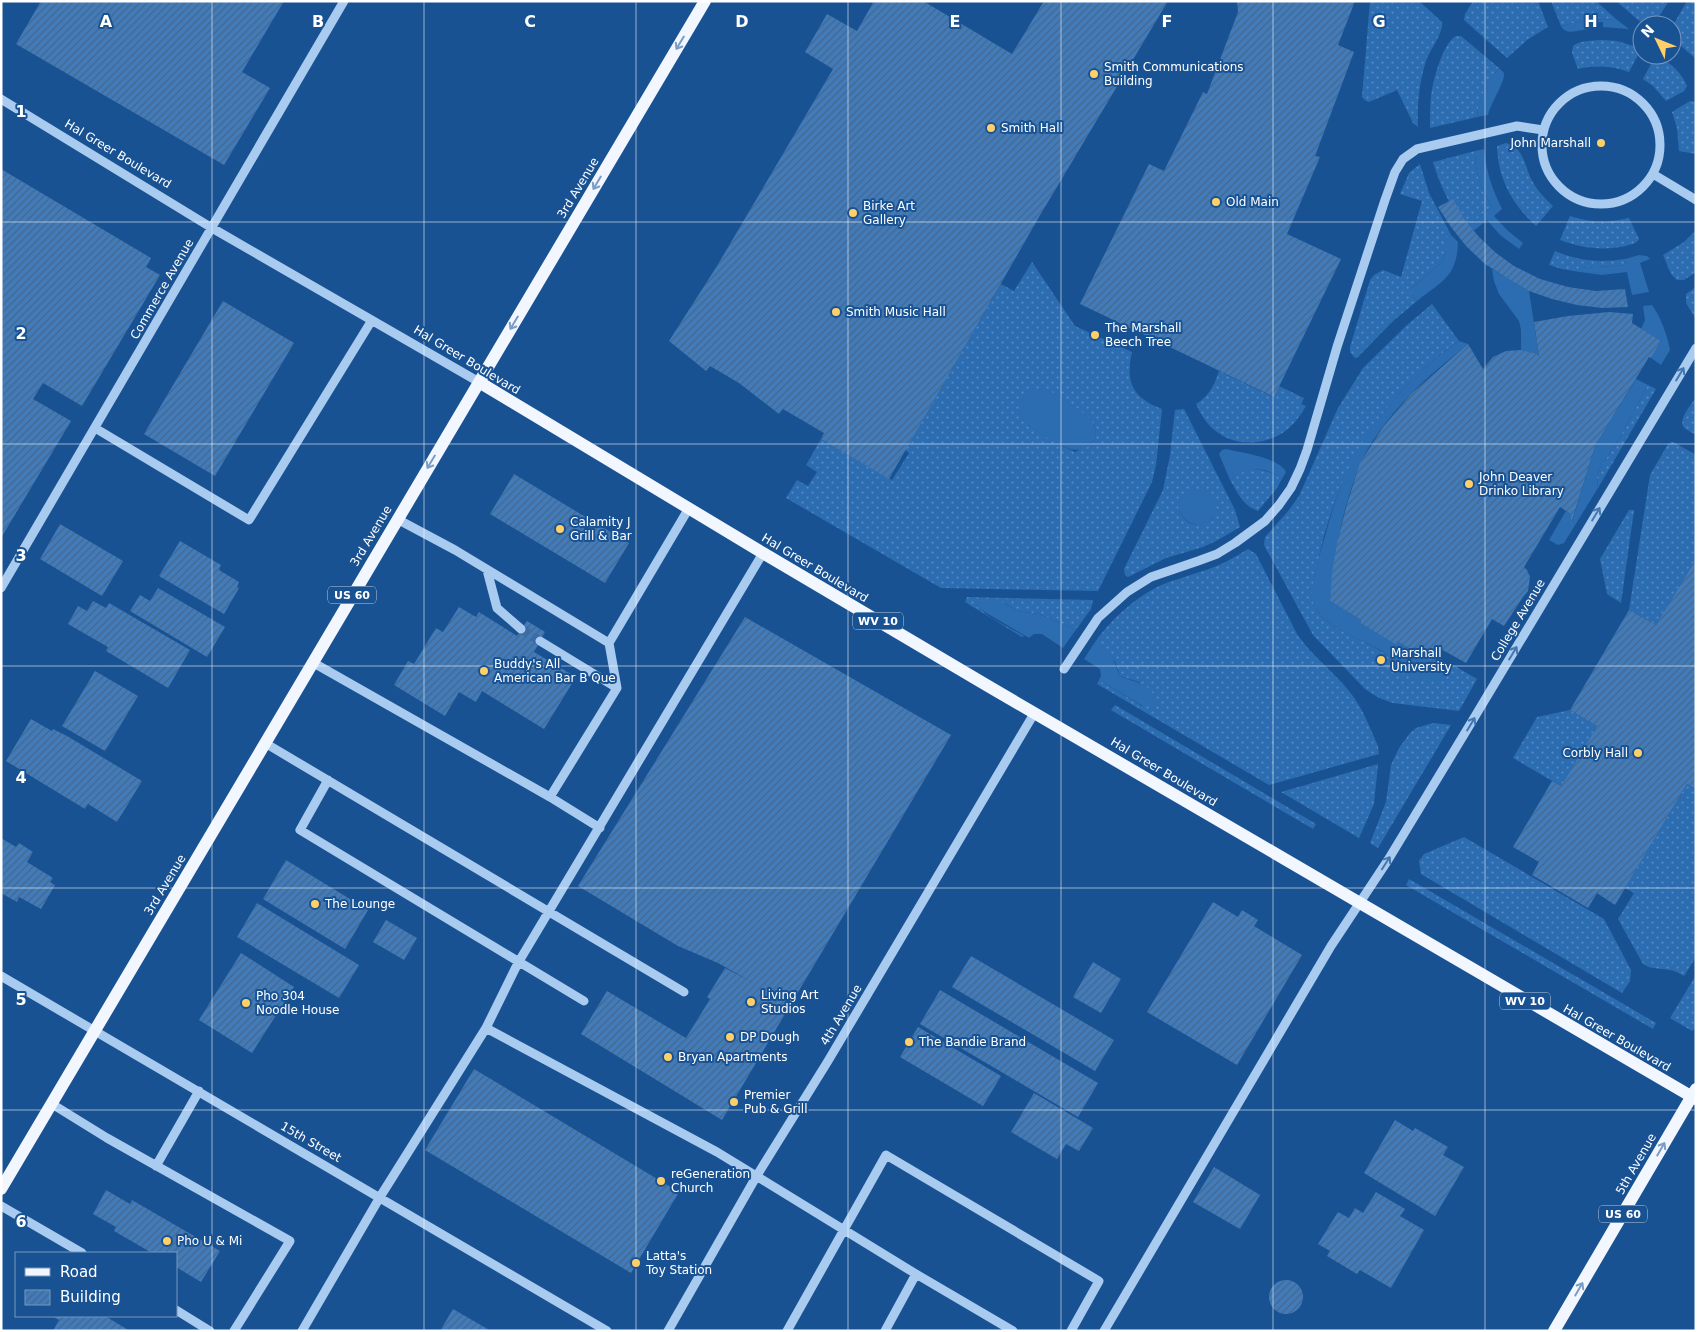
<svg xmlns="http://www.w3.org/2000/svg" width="1697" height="1332" font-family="'DejaVu Sans',sans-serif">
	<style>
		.grass { fill: url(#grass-dots); fill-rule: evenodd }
		.garden { fill: #2c6cb1 }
		.building { fill: url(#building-hatch) }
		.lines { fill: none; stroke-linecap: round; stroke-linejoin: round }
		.minor-tunnel { stroke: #3c6ca3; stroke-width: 9; stroke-dasharray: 9 4.5; stroke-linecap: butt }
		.minor { stroke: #aacbf0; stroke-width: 9 }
		.major { stroke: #f2f7ff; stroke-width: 12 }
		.oneway { stroke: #7b9cc4 }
		.oneway2 { stroke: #4476af }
		.grid { fill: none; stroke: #fff; stroke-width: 1; stroke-opacity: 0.55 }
		.poi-dot { fill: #ffcf68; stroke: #195293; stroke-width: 2 }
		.labels { text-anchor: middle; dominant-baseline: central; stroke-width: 4; stroke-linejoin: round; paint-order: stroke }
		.shield { fill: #195293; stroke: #bacbdf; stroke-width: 1 }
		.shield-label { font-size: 11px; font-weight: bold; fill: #fff }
		.poi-label { font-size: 12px; fill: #fff; stroke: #195293; text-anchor: start }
		.street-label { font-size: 12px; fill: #fff; stroke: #195293 }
		.grid-label { font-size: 16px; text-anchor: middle; font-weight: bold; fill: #fff; stroke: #195293; stroke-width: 4; stroke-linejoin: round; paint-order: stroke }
	</style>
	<defs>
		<pattern id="grass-dots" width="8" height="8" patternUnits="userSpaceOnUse" patternTransform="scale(1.25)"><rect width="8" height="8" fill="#2c6cb1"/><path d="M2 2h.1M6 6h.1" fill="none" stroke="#5689c1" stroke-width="1.8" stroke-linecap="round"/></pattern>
		<pattern id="building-hatch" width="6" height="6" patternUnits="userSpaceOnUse" patternTransform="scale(1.25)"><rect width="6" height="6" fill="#427bba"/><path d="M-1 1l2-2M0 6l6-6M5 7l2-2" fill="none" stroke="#466688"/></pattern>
	</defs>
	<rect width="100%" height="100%" fill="#195293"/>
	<path class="grass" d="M1370,1H1419L1442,22C1444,32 1430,50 1426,61C1419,83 1417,105 1418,127L1413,123L1397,90L1369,102L1366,101L1362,97Z
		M1473,1H1538L1548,27L1527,40L1507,58L1464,20L1465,14Z
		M1551,1H1596L1616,19L1587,20L1561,26Z
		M1616,1H1669L1654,24L1644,25Z
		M1687,1H1696V59L1672,38V27Z
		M1456,36H1461L1499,68C1490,79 1477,103 1477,117L1430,128C1430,117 1430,107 1431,96C1433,81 1442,44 1456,36Z
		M1601,40L1617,41L1637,47L1639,53L1629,72C1612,66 1596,65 1578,69L1572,53L1573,46C1580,40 1592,41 1601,40Z
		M1656,58C1668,58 1683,75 1687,86L1684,91L1666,101L1653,86L1643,79L1652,62Z
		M1690,101L1696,102V154L1679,151L1677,128L1672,112Z
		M1506,143C1526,148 1524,169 1534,184C1539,193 1546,199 1553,206L1536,226C1512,204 1498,179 1497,146Z
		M1475,151C1475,174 1481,188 1492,207L1466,228C1451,208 1440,186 1433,162Z
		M1420,164L1429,193L1451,235L1446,239V252L1442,262L1412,288V294L1417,301L1392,322L1358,357L1355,358L1350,352V347L1370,280L1374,275L1383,270L1401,277L1422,201L1400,194L1409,173Z
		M1570,216C1591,223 1608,223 1629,218L1639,239C1636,244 1631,244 1626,246C1602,251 1582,248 1560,240Z
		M1696,230V272L1684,280H1677L1671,274L1663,255L1684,242Z
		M1555,251C1579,261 1600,263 1625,259L1626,265L1581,268L1580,272L1562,269L1549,265Z
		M1032,262L1075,326L1132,352C1125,383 1133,398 1162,409L1156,465L1152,482L1098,591L941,588L786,498L797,480L808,486L817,472L806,465L821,439L892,480L909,453L905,450L1001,284L1014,291ZM1094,424L1096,434L1093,443L1075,452L1066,448L1028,425Z
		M1696,287V319L1686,303V294Z
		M1432,304L1459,341C1383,393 1336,472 1318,562C1315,577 1308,595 1316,609C1327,628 1361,638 1379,650C1387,655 1395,662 1403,669L1452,667L1453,665L1477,679L1459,711L1393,703L1379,698L1365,689L1313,635L1264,545L1265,537L1289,510L1299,496L1338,408L1363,368L1407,325Z
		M1219,371L1273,397L1279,386L1304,398L1301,404L1306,406C1301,414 1296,422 1289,428C1270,445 1238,448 1217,432C1207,425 1201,415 1196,404C1209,396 1214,386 1219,371Z
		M1648,385L1656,389L1598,488L1597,475L1600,467L1615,446Z
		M1696,397V435C1692,432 1685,430 1683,426C1679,418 1692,404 1696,397Z
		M1184,409L1235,510L1240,527L1218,540L1203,547L1166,558L1128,577L1125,575L1124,569L1163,490L1170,455L1175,410ZM1178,509L1213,518C1197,529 1186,526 1178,509Z
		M1672,442L1675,443L1696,455V559L1656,625L1629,610L1650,475L1668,444Z
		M1249,469C1263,469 1271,472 1282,479L1277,488L1258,511C1242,505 1238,493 1230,480L1239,473Z
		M1629,510H1634L1621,603L1607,594L1600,559Z
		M1248,549L1256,554L1297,634C1312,656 1333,671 1349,691C1362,706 1370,728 1378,746L1379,754L1269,785L1097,684L1099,680L1142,706H1152L1139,682L1120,676L1115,661L1093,645C1110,620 1132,600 1159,586C1173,580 1188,576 1203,571C1219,566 1234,558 1248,549Z
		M967,597L1093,600L1091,609L1075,631L1072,628L1039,614L1017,611L1005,603L976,604C983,616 1011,628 1024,636L1022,637L965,602Z
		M1115,705L1316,824L1313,829L1111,710Z
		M1570,710L1597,726L1561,786L1513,758L1537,717Z
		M1433,723L1451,725L1378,848L1370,843L1386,802L1391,765L1399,748L1410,733L1416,728Z
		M1378,764L1374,804L1359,838L1281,792Z
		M1687,784L1696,789V957L1684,976C1668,965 1655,972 1643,964L1618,919L1634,893L1625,888Z
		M1464,837L1604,919L1631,970L1630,981L1622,993L1421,874L1419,861L1424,854Z
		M1409,879L1656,1023L1653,1029L1406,885Z
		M1696,975V1028L1692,1031L1670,1018Z"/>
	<path class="garden" d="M1616,19L1629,29L1603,27V22L1588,23V29C1579,30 1566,36 1561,26L1587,20Z
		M1499,68L1504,73C1505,83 1491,102 1488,115L1477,117C1478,98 1487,83 1499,68Z
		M1484,149C1486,171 1492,189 1502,209L1494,216L1507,230L1523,243L1519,249L1500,235L1487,220L1471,233L1466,228L1492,207C1481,188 1475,174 1475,151Z
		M1451,235L1458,242C1457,277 1442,281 1417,301L1412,294V288L1442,262L1446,252V238Z
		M1639,255L1647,256L1650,259L1640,263L1649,292L1632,295L1627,272L1602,275L1580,272V268L1626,265L1625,259Z
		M1492,269L1529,291L1539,356L1535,353L1521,350V330L1519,321L1499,294L1494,281Z
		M1652,305C1661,318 1667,334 1670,350L1661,365L1651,358L1661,341L1641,329L1645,320L1643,306Z
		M1459,341L1468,344C1449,360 1428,376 1411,394C1393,412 1370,441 1360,465C1342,508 1334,555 1330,601L1361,620L1360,623L1396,644L1398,642L1431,661L1435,655L1452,667C1445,674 1438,683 1427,682C1410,679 1393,659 1380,650C1361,638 1316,625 1312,599C1310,587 1320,553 1324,540C1330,517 1337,494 1347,472C1371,420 1412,373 1459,341Z
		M1636,379L1648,385L1615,446L1600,467L1597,475L1598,488L1564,543L1558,545L1549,540L1566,511L1571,514L1572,522L1595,446Z
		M1044,388C1055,393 1088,413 1093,423C1104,443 1081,457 1063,446C1048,438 1011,422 1021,400C1025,390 1035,389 1044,388Z
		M1226,449C1242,453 1278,457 1286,472L1282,479C1263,466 1249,465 1230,480L1219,454L1222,450Z
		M1194,488C1244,501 1197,549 1178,509C1181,499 1184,491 1194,488Z
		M977,599H998L1017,611L1039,614L1072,628L1075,631L1063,648L1042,634H1034L1029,638L978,608L975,601Z
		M1093,645C1116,651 1111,657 1120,676C1136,683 1147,682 1157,699L1155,703L1152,706H1143L1099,680L1101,676L1100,669L1084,659Z"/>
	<path class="building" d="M41,1H284L242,72L270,88L224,165L16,44Z
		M874,1H923L1012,54L1044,1H1168L1039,217L889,479L821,439L824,433L783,409L779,414L739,383L710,366L706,371L669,341L717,266L833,69L805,52L827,14L857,31Z
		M1237,1H1355L1338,45L1354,52L1315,156L1320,157L1287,234L1341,259L1274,397L1080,304L1149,164L1164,171L1203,92L1207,94L1238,12Z
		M1,169L151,258L146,267L160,275L82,406L43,383L33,399L71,421L1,538Z
		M1453,199L1464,219L1479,237L1496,253L1514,266L1540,279L1568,287L1596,291L1625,289L1628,307L1602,308L1577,305L1552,299L1529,291L1507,278L1485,264L1466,246L1451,227L1438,207Z
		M223,301L294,343L215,476L144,434Z
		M1609,312L1633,314L1632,323L1661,341L1651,358L1649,357L1595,446L1571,524V514L1560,507L1524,567L1527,570L1530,577L1528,591L1523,597L1504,626L1492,619L1466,663L1439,648L1431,661L1398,642L1397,645L1360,623L1361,620L1330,601L1332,573L1337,543L1347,504L1360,463L1383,427L1411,394L1468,344L1483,369L1493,357L1506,351L1521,350L1535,353L1539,356L1534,322L1568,316Z
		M514,474L629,543L605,583L490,514Z
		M60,524L123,561L102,596L40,559Z
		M180,541L221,565L219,570L239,582L237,587L239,588L224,614L159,576Z
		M1696,559V789L1687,784L1615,905L1597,893L1588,908L1532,875L1539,862L1513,847L1552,781L1561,786L1597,726L1570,710L1629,610L1656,625Z
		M158,588L225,627L207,657L130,611L140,595L150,601Z
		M93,601L106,608L109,603L190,650L168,688L106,651L108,647L68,624L78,606L87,611Z
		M459,607L476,617L479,612L517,636L527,621L545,632L534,652L576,677L544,729L482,691L476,702L459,692L445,716L394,685L408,661L414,664L436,628L443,632Z
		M745,617L951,735L722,1120L581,1034L607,991L686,1038L710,999L707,997L725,968L752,982L718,963L678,946L578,886Z
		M95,671L138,696L105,751L62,726Z
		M31,719L52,731L53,729L67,736L142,781L117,822L88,804L85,809L6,761Z
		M1,838L16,847L19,843L33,852L27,862L53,878L50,882L55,885L41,909L19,897L17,902L1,893Z
		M286,860L368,910L345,949L263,899Z
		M1213,902L1238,917L1242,910L1258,920L1254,926L1302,955L1237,1065L1147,1012Z
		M257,903L359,965L339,998L237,937Z
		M386,920L417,938L404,960L373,942Z
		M241,953L294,987L252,1053L199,1020Z
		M971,956L1114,1040L1095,1071L952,987Z
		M1093,962L1121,979L1101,1013L1073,997Z
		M940,990L1098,1083L1078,1117L920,1024Z
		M918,1027L1001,1076L983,1106L900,1057Z
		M474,1069L679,1192L631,1273L425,1150Z
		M1034,1093L1093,1128L1079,1151L1066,1144L1057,1159L1011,1132Z
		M1395,1120L1413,1131L1415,1128L1448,1147L1443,1155L1464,1167L1435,1216L1364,1173Z
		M1214,1167L1260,1195L1240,1229L1193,1202Z
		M106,1190L130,1204L132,1200L220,1251L201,1282L176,1267V1253H152L114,1231L116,1227L93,1214Z
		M1376,1192L1405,1209L1400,1216L1424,1230L1391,1288L1360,1270L1357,1274L1327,1256L1330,1251L1318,1244L1338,1212L1349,1218L1355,1208L1363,1213Z
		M1269 1297a17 17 0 1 1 34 0a17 17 0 1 1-34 0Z
		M453,1309L491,1331H440Z
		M52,1316H105L130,1331H53L59,1320Z"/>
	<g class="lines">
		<path class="minor-tunnel" d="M521,629L540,641"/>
		<path class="minor" d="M1542 145a59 59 0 1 1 118 0a59 59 0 1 1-118 0Z
			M1,99L212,228L479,382
			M1653,174L1696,200
			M95,428L249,520L372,320
			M487,570L497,608L521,629
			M1,588L344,1
			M540,641L617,688
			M609,643L689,508
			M312,662L550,797L617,688L609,643L455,550L397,519
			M1064,669L1098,618L1127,592L1151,577L1198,561L1217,554L1235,543L1265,521L1279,505L1291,488L1300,469L1307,450L1337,347L1385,200L1395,172L1403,159L1417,149L1517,126L1543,130
			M265,743L684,992
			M328,780L300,830L584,1001
			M550,797L600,828
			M1,976L607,1331
			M486,1028L717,1152L916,1274L1013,1331
			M52,1104L107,1138L290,1241L234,1331
			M156,1166L199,1091
			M1,1206L82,1253
			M176,1310L210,1331
			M302,1331L380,1197L486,1028L518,963L763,553
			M668,1331L756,1177L828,1061L1035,712
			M787,1331L886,1155L1099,1281L1071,1331
			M885,1331L916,1274
			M1104,1331L1331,946L1388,860L1474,718L1696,348"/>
		<path class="major" d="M479,382L763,553L988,686L1696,1099
			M1,1189L705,1
			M1554,1331L1696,1089"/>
	</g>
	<defs><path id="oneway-shaft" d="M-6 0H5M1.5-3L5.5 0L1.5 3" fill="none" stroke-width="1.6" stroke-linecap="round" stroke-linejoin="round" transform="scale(1.25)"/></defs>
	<g class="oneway">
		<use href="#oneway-shaft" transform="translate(680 43) rotate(121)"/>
		<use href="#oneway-shaft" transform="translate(597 183) rotate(121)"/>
		<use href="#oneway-shaft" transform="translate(514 323) rotate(121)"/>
		<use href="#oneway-shaft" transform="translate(431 462) rotate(121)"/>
		<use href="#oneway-shaft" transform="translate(1661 1149) rotate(-60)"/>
		<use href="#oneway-shaft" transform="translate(1579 1289) rotate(-60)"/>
	</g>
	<g class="oneway2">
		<use href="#oneway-shaft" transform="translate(1680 374) rotate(-59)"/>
		<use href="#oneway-shaft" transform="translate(1596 514) rotate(-59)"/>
		<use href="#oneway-shaft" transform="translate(1513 653) rotate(-59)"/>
		<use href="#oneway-shaft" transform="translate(1471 724) rotate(-59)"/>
		<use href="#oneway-shaft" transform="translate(1386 863) rotate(-57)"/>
	</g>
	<path class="grid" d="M212,1V1331M424,1V1331M636,1V1331M848,1V1331M1061,1V1331M1273,1V1331M1485,1V1331M1,222H1696M1,444H1696M1,666H1696M1,888H1696M1,1110H1696"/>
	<g class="poi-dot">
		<circle cx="1094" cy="74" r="5"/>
		<circle cx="991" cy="128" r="5"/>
		<circle cx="1601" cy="143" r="5"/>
		<circle cx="1216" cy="202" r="5"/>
		<circle cx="853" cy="213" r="5"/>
		<circle cx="836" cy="312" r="5"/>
		<circle cx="1095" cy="335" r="5"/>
		<circle cx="1469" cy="484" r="5"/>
		<circle cx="560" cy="529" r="5"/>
		<circle cx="1381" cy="660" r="5"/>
		<circle cx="484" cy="671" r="5"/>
		<circle cx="1638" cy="753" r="5"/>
		<circle cx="315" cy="904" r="5"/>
		<circle cx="751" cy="1002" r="5"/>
		<circle cx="246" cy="1003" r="5"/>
		<circle cx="730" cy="1037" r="5"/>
		<circle cx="909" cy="1042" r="5"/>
		<circle cx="668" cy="1057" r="5"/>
		<circle cx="734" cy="1102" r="5"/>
		<circle cx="661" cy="1181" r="5"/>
		<circle cx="167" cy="1241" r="5"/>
		<circle cx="636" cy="1263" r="5"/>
	</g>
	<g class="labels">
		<g class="shield">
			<rect x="328" y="586.5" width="48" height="17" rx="4"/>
			<rect x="853" y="612.5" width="50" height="17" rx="4"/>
			<rect x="1500" y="992.5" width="50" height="17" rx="4"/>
			<rect x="1599" y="1205.5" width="48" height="17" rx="4"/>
		</g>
		<g class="shield-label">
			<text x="352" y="595">US 60</text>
			<text x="878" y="621">WV 10</text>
			<text x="1525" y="1001">WV 10</text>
			<text x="1623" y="1214">US 60</text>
		</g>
		<g class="poi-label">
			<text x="1104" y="67">Smith Communications<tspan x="1104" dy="14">Building</tspan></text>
			<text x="1001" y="128">Smith Hall</text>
			<text x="1591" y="143" text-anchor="end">John Marshall</text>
			<text x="1226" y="202">Old Main</text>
			<text x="863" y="206">Birke Art<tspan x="863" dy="14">Gallery</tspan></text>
			<text x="846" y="312">Smith Music Hall</text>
			<text x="1105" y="328">The Marshall<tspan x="1105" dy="14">Beech Tree</tspan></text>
			<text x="1479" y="477">John Deaver<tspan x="1479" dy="14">Drinko Library</tspan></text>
			<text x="570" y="522">Calamity J<tspan x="570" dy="14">Grill &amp; Bar</tspan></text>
			<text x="1391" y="653">Marshall<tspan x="1391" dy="14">University</tspan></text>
			<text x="494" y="664">Buddy's All<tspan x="494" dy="14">American Bar B Que</tspan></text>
			<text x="1628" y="753" text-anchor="end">Corbly Hall</text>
			<text x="325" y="904">The Lounge</text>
			<text x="761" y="995">Living Art<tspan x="761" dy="14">Studios</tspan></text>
			<text x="256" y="996">Pho 304<tspan x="256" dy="14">Noodle House</tspan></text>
			<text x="740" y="1037">DP Dough</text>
			<text x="919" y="1042">The Bandie Brand</text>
			<text x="678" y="1057">Bryan Apartments</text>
			<text x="744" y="1095">Premier<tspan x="744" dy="14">Pub &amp; Grill</tspan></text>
			<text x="671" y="1174">reGeneration<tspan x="671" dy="14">Church</tspan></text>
			<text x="177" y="1241">Pho U &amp; Mi</text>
			<text x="646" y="1256">Latta's<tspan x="646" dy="14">Toy Station</tspan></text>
		</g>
		<g class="street-label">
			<text transform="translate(118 154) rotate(31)">Hal Greer Boulevard</text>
			<text transform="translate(578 188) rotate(-59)">3rd Avenue</text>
			<text transform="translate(162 289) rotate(-60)">Commerce Avenue</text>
			<text transform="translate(467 360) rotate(31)">Hal Greer Boulevard</text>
			<text transform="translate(371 536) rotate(-59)">3rd Avenue</text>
			<text transform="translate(815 568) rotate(31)">Hal Greer Boulevard</text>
			<text transform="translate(1518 620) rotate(-59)">College Avenue</text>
			<text transform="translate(1164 772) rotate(31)">Hal Greer Boulevard</text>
			<text transform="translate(165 885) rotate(-59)">3rd Avenue</text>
			<text transform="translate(841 1015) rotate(-59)">4th Avenue</text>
			<text transform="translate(1617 1038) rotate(30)">Hal Greer Boulevard</text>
			<text transform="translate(311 1142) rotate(30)">15th Street</text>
			<text transform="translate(1636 1164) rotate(-60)">5th Avenue</text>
		</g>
	</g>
	<g class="grid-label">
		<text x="106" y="27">A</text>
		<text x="318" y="27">B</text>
		<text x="530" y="27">C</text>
		<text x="742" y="27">D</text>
		<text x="955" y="27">E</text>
		<text x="1167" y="27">F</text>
		<text x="1379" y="27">G</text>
		<text x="1591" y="27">H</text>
		<text x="21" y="117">1</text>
		<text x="21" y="339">2</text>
		<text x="21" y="561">3</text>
		<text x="21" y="783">4</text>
		<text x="21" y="1005">5</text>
		<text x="21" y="1227">6</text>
	</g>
	<rect width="1697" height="1332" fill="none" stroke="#ffffff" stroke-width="5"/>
	<rect x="15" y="1252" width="162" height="65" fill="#195293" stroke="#7597be"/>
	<rect x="25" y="1268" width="25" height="8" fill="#f2f7ff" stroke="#7597be"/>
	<text x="60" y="1277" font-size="15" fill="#ffffff">Road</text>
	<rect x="25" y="1290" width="25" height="15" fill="url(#building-hatch)" stroke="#7597be"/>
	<text x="60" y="1302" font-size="15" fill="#ffffff">Building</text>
	<g transform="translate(1657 40) rotate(313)"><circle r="24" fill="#195293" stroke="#7597be"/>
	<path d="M0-4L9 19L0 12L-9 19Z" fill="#ffcf68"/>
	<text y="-8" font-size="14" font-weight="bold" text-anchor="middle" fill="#ffffff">N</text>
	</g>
</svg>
